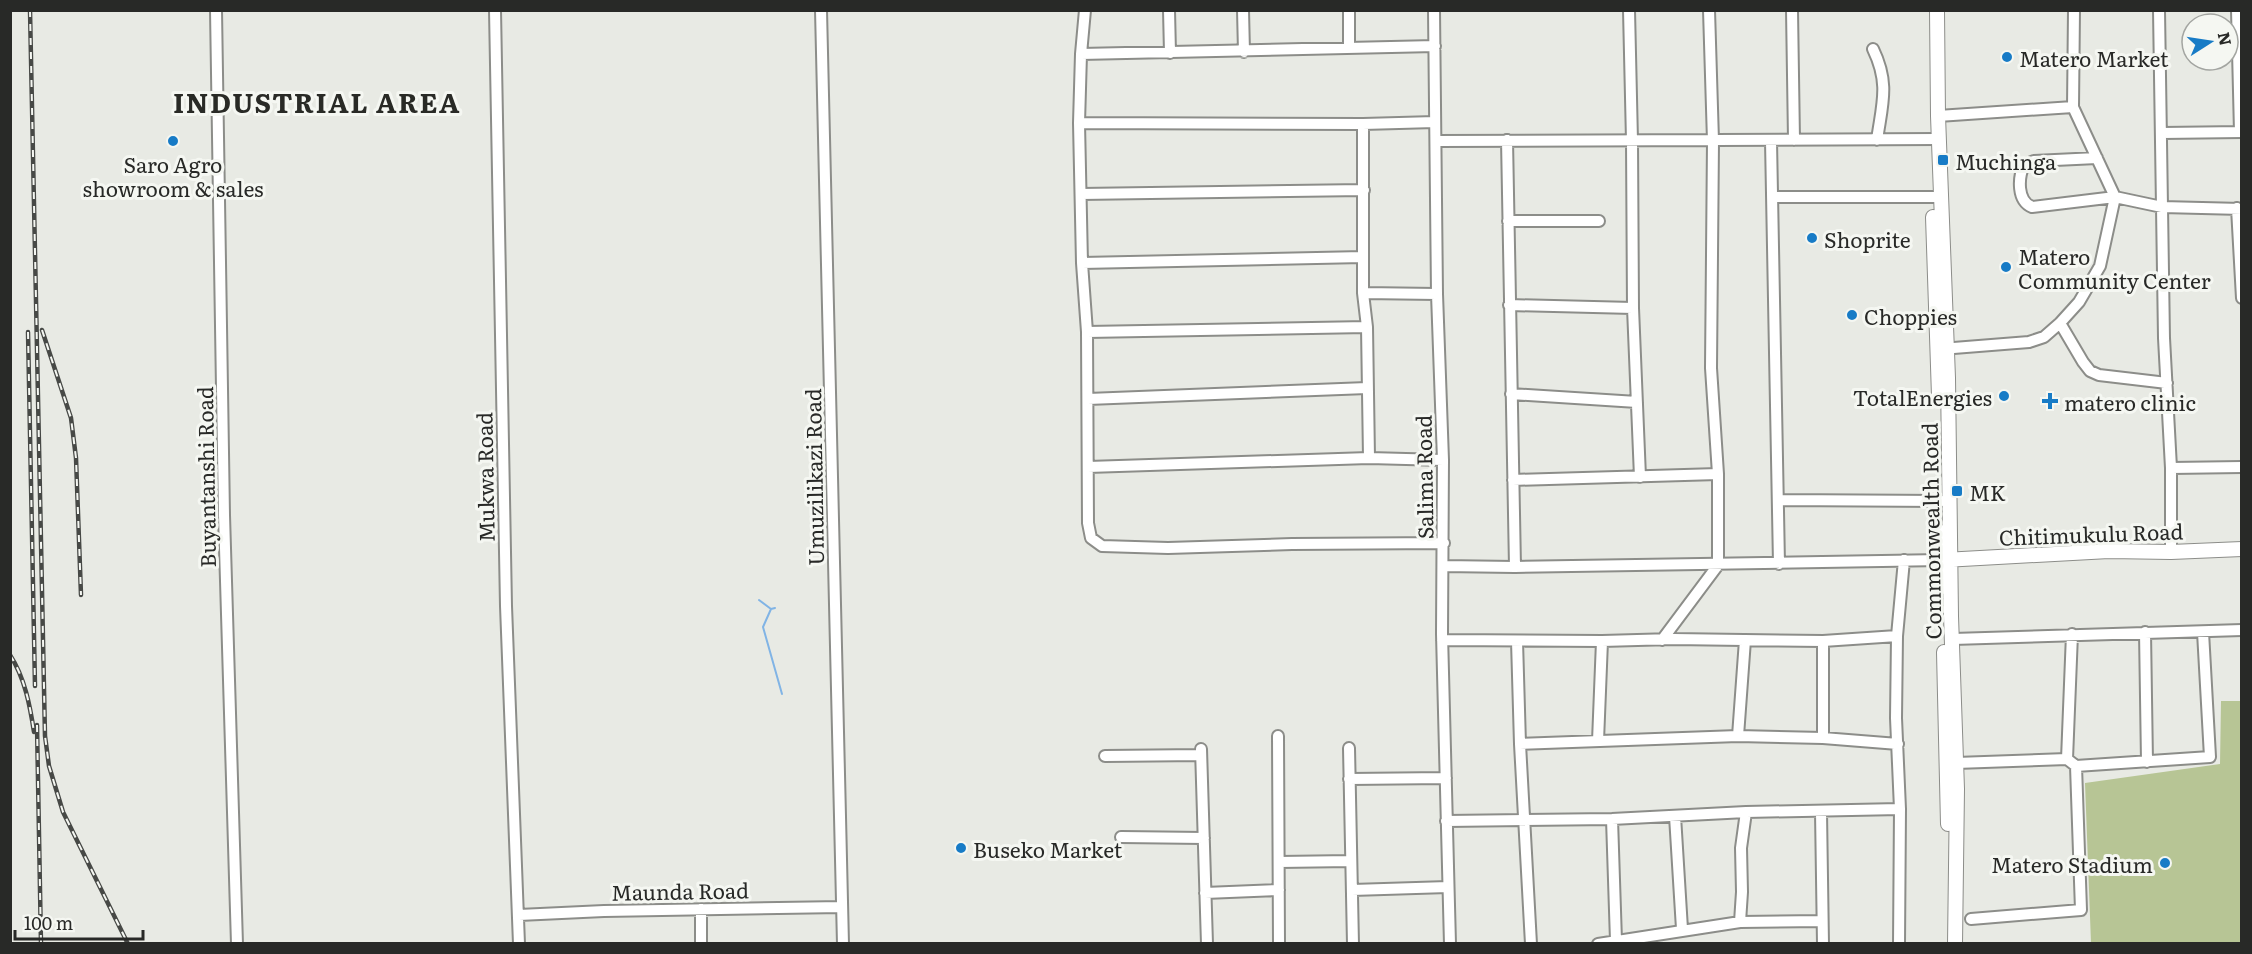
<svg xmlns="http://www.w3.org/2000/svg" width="2252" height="954" font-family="Literata,serif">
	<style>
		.green { fill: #b7c595 }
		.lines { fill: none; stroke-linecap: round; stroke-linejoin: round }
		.stream { stroke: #81b4e5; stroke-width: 2 }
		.street-casing { stroke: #8c8d89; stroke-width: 14 }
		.secondary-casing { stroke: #8c8d89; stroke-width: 16 }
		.street { stroke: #fff; stroke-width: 10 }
		.secondary { stroke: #fff; stroke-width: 14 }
		.rail-casing { stroke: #474946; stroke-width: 4.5 }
		.rail { stroke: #f5f7f2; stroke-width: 2; stroke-dasharray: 7; stroke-linecap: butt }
		.poi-dot { fill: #177bc6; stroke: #f5f7f2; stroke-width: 2 }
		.labels { text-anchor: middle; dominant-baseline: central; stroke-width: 6; stroke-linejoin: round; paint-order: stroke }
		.poi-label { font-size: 21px; fill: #282927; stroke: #f5f7f2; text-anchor: start }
		.street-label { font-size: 21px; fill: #282927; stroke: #f5f7f2 }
		.district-label { font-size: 27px; font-weight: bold; letter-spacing: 1.5px; fill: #292a26; stroke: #f5f7f2 }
	</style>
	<rect width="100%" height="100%" fill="#e8eae4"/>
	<path class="green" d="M2221,701H2241V943H2091L2085,783L2220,764Z"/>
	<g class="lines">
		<path class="stream" d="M759,600L771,609
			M775,608L771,609L763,627L782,694"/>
		<defs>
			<path id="street" d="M216,10L224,515L237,944
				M495,10L506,606L519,944
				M821,10L843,944
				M1085,10L1081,54L1079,123L1082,263L1087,332L1088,523L1091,538L1102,546L1168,548L1292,544L1444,543
				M1169,10L1170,53
				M1243,10L1244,52
				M1349,10V47
				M1434,10L1437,294L1443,460L1442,634L1450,944
				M1629,10L1632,141L1633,308L1640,477
				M1792,10L1794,140
				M2074,10L2073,107L2115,197L2162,207L2242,209
				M2159,10L2164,338L2171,468V552
				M2237,10L2240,132
				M1873,49C1890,84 1882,104 1877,140
				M1081,54L1435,46
				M1938,116L2073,107
				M1079,123L1363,124L1435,122
				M1363,124V293L1367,327L1369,458
				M2162,133L2242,132
				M1507,140L1515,567
				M1436,141L1939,139
				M1771,141L1779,564
				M1081,194L1364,190
				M1773,197H1941
				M2237,208L2242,298
				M1508,221H1599
				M1082,263L1363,257
				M1363,293L1437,294
				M1509,305L1633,308
				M2060,323L2083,362L2090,371L2099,375L2167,383
				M1087,332L1367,327
				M1941,349L2029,342L2044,337L2060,323L2079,302L2100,266L2115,197L2032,207C2017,201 2018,178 2024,165L2034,161L2097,158
				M1511,394L1637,402
				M1088,399L1367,388
				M1088,467L1369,458L1443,460
				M2171,468L2242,467
				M1513,480L1718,474
				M1779,500L1942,501
				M1443,566L1515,567L1941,560
				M2145,632L2147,762
				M1953,639L2242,630
				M1442,640L1602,641L1673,639L1823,641L1897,636
				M1662,640L1718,565V474L1711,368L1713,141L1709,10
				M1517,641L1520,744L1531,944
				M1278,736L1279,944
				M1738,736L1745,640
				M1823,738V641
				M1598,741L1602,641
				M1520,744L1738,736L1823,738L1898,744
				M1349,748L1353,944
				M1201,749L1207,944
				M1105,756L1201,755
				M1956,763L2067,759
				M2076,766L2210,757L2203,632
				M1349,779L1446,778
				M1821,812L1823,944
				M1675,816L1682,929
				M1612,819L1616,941
				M1446,821L1612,819L1746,812L1900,809
				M1121,837L1204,838
				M1279,862L1351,861
				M1352,890L1448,887
				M1205,893L1279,890
				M701,909V944
				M519,915L604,911L842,907
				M1971,919L2081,910L2076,766L2067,759L2072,634
				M1740,922L1742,892L1741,848L1746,812
				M1598,944L1740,922L1822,921
				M1899,944L1900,809L1896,718L1897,636L1904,560"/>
			<path id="secondary" d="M1937,10L1938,116L1948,378L1951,616L1957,789L1955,944
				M1933,217L1939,396
				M1941,532L1942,587
				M1944,560L2109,551L2171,552L2242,549
				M1944,652L1948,824"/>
		</defs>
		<use href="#street" class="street-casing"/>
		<use href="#secondary" class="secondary-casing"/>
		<use href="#street" class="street"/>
		<use href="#secondary" class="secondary"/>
		<defs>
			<path id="rail" d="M30,10L45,736L49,766L63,812L128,944
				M42,330L71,418L76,458L81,595
				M28,332L35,686
				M10,655C25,678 30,706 34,732
				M37,725L41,944"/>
		</defs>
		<use href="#rail" class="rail-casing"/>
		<use href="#rail" class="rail"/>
	</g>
	<g class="poi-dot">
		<circle cx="2007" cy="57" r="6"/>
		<circle cx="173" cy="141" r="6"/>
		<rect x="1937" y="154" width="12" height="12" rx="3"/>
		<circle cx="1812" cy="238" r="6"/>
		<circle cx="2006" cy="267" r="6"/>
		<circle cx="1852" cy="315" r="6"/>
		<circle cx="2004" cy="396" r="6"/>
		<path d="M2047 392h6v6h6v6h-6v6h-6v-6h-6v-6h6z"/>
		<rect x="1951" y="485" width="12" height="12" rx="3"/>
		<circle cx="961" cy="848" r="6"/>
		<circle cx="2165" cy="863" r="6"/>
	</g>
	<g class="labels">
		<g class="poi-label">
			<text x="2019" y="57">Matero Market</text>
			<text x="1955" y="160">Muchinga</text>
			<text x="173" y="163" text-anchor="middle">Saro Agro<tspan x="173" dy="24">showroom &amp; sales</tspan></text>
			<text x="1824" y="238">Shoprite</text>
			<text x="2018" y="255">Matero<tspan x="2018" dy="24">Community Center</tspan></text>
			<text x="1864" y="315">Choppies</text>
			<text x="1992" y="396" text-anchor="end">TotalEnergies</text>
			<text x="2064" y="401">matero clinic</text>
			<text x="1969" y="491">MK</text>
			<text x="973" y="848">Buseko Market</text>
			<text x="2153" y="863" text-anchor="end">Matero Stadium</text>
		</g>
		<g class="street-label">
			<text transform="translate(205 477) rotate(-91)">Buyantanshi Road</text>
			<text transform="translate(484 477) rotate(-91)">Mukwa Road</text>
			<text transform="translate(813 477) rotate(-91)">Umuzilikazi Road</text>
			<text transform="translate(1423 477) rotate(-91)">Salima Road</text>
			<text transform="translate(1930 531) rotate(-91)">Commonwealth Road</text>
			<text transform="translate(2091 533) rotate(-2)">Chitimukulu Road</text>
			<text transform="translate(680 890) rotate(-1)">Maunda Road</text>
		</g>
		<g class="district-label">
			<text x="317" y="101">INDUSTRIAL AREA</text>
		</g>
	</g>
	<rect width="2252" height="954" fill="none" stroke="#282927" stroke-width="24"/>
	<g transform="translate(2210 42) rotate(78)"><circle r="28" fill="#f5f7f2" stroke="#a3a5a1" stroke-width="1.5"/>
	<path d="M0-4.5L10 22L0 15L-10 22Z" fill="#177bc6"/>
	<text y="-9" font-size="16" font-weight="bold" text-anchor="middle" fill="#282927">N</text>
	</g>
	<path d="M15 930v9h128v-9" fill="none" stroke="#282927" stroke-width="3"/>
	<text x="24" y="930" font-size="18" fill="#282927" stroke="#f5f7f2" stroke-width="4.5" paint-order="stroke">100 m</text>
</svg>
